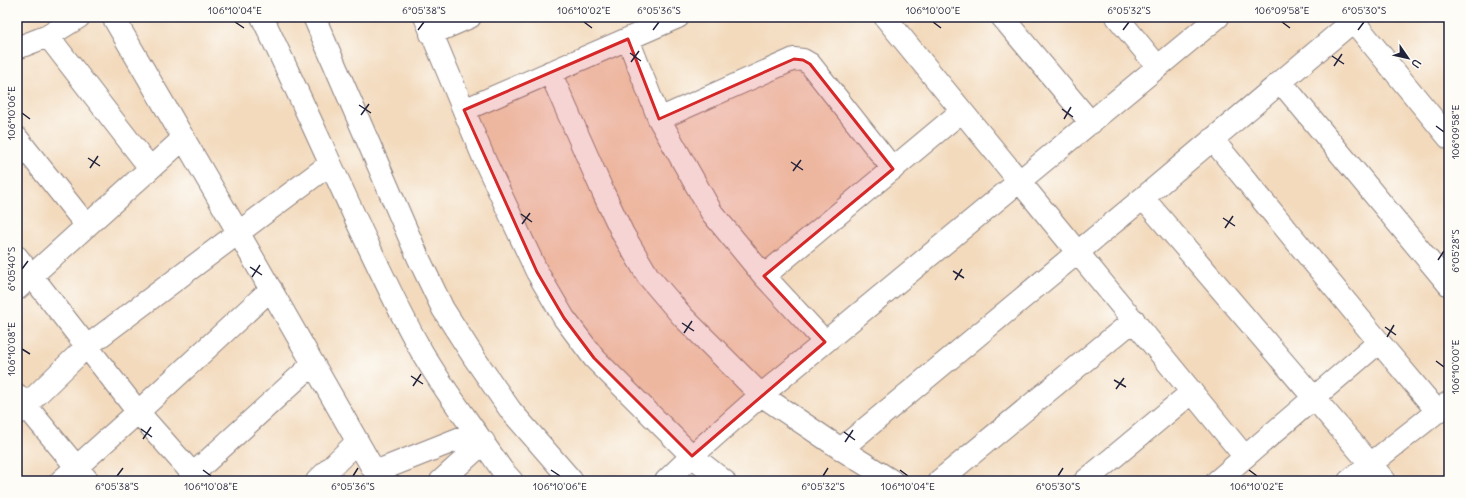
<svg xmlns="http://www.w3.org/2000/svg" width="1466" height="498" font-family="Delius,sans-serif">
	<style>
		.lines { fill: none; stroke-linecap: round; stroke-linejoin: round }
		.minor-casing { stroke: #8a7e7c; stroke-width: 24 }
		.minor { stroke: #fff; stroke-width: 22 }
		.marked { fill: #d62828; fill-opacity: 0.2; stroke: #d62828; stroke-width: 3; stroke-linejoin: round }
		.ticks { fill: none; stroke: #22223b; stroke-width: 1.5 }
		.neatline { fill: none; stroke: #22223b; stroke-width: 1.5 }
		.ticks-label { font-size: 10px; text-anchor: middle; fill: #22223b }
	</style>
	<rect width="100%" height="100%" fill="#fdfcf7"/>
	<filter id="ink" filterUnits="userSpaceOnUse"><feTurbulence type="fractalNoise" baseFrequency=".025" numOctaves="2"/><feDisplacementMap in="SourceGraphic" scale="8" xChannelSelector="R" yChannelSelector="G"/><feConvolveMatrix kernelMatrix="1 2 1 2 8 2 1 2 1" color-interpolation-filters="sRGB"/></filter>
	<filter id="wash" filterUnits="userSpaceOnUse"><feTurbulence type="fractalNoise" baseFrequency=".012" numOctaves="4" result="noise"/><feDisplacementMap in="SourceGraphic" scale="16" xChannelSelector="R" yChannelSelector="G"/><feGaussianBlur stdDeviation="0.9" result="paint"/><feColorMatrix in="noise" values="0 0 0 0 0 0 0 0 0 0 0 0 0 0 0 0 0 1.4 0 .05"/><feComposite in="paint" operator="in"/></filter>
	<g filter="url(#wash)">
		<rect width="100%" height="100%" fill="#f3dabd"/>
	</g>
	<g filter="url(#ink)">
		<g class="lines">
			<defs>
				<path id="minor" d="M113,17L238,232L380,481
					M262,17C299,93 333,171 369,247C385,280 400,313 418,345C442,389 474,428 502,470L512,481
					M314,17L418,257L443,309L475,359L511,411L572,481
					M425,17L485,161L537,272L564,318L594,358L692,456L724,481
					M885,17L1245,457
					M1002,17L1091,123
					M1117,17L1158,67
					M1350,17L1449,138
					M431,34L470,17
					M48,36L150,168
					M628,39L659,119L712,213L764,276L825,342
					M17,48L48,36L79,17
					M550,72L603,192L623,234L648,276L683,317L761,395L841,449L892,481
					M1281,82L1449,285
					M464,110L678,17
					M659,119L794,59L803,60L810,64L893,169
					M17,138L87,226
					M1212,139L1379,342L1437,411
					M1143,198L1385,481
					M17,257L138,412L199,481
					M764,276L962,111
					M17,289L184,138
					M17,395L88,481
					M17,414L86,347L330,164
					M841,449L1143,198L1353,21
					M375,472L476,432
					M193,474L313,364
					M61,481L138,412L271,289
					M317,481L357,442
					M441,481L484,442
					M666,481L692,456L761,395L1218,17
					M939,481L1134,320
					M1085,481L1192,392
					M1217,481L1379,342
					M1349,481L1448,403"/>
			</defs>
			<use href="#minor" class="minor-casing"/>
			<use href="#minor" class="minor"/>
		</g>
	</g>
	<path class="marked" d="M628,39L659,119L794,59L803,60L810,64L893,169L764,276L825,342L692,456L594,358L564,318L537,272L464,110Z"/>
	<path class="ticks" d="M235,22L244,28M584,22L592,28M933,22L941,28M1282,22L1290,28M418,30L424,22M653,30L659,22M1123,30L1129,22M1358,30L1364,22M630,53L641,61M1332,56L1344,64M631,62L639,51M1334,66L1342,54M359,105L371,113M1062,109L1073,117M22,113L30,119M361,115L369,104M1064,119L1071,107M1436,126L1444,132M88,158L100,166M791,162L803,170M90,168L98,156M793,171L801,160M521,214L532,222M1223,218L1235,226M522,224L530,213M1225,228L1233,216M1438,260L1444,251M250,267L262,275M22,269L28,261M953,271L964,278M252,277L260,265M955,280L962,269M682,323L694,331M1385,327L1396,335M684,333L692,321M1387,337L1394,325M22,349L30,354M1436,361L1444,367M411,376L423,384M1114,380L1126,387M413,386L421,374M1116,389L1124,378M141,429L152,437M844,432L855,440M143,439L151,427M845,442L853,430M203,470L211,476M551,470L560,476M900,470L908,476M1249,470L1257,476M117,476L123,468M353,476L358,468M823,476L828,468M1058,476L1063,468"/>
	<rect width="1466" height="498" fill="none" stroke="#fdfcf7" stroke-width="44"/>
	<g transform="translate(1408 58) rotate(124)" stroke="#fdfcf7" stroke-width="3" paint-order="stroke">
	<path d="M0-3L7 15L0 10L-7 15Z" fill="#22223b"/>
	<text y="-6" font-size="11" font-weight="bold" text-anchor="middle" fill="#22223b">U</text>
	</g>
	<rect x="22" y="22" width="1422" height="454" class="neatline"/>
	<g class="ticks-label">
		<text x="235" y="14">106°10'04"E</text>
		<text x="424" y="14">6°05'38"S</text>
		<text x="584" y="14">106°10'02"E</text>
		<text x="659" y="14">6°05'36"S</text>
		<text x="933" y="14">106°10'00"E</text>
		<text x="1129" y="14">6°05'32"S</text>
		<text x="1282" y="14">106°09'58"E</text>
		<text x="1364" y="14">6°05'30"S</text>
		<text transform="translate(11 113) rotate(-90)" y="4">106°10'06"E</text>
		<text transform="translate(1455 132) rotate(-90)" y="4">106°09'58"E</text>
		<text transform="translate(1455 251) rotate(-90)" y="4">6°05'28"S</text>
		<text transform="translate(11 269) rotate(-90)" y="4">6°05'40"S</text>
		<text transform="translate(11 349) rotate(-90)" y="4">106°10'08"E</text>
		<text transform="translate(1455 367) rotate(-90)" y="4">106°10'00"E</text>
		<text x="117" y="490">6°05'38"S</text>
		<text x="211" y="490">106°10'08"E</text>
		<text x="353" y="490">6°05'36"S</text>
		<text x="560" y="490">106°10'06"E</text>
		<text x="823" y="490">6°05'32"S</text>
		<text x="908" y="490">106°10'04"E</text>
		<text x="1058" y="490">6°05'30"S</text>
		<text x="1257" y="490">106°10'02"E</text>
	</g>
</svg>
